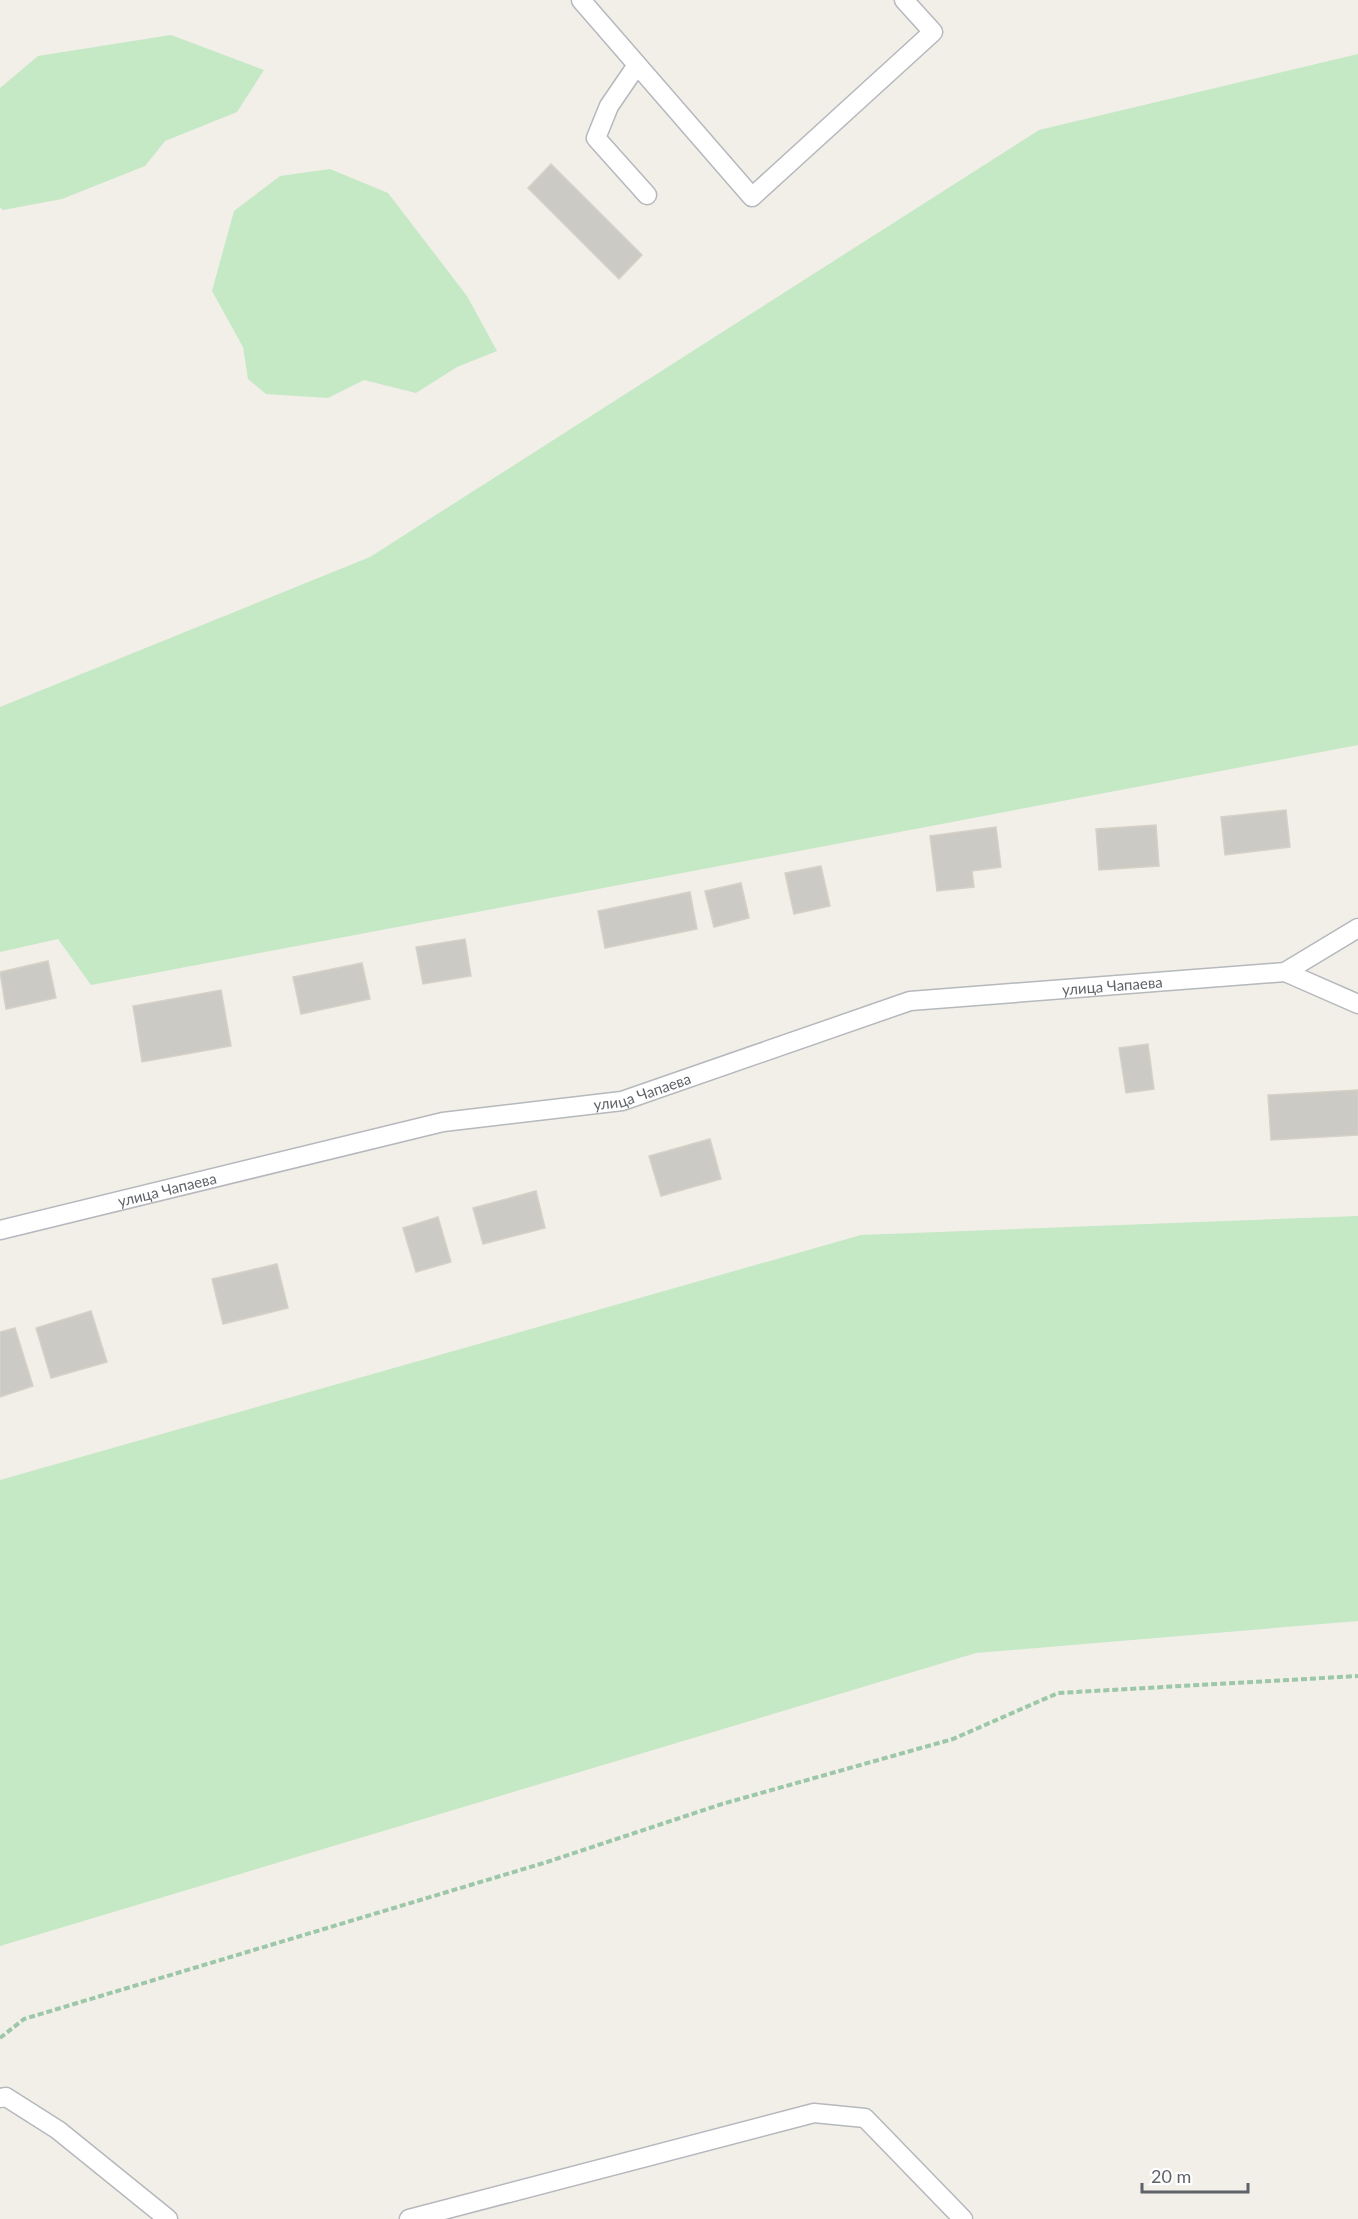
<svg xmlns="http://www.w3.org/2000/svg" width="1358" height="2219" font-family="Lato,sans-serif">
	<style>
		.green { fill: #c5e8c5 }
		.building { fill: #cccac5; stroke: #d6d1c6; stroke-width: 1.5 }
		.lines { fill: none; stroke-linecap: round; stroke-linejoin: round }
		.lane-casing { stroke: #b5b8bc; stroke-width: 21 }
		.path { stroke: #9cc7a9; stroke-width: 4; stroke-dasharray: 6 3; stroke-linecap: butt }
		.lane { stroke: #fff; stroke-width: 18 }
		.labels { text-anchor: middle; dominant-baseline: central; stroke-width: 5; stroke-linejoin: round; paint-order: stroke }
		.street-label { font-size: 15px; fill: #5f6368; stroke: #fff }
	</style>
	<rect width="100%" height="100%" fill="#f1efe8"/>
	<path class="green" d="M171,35L264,70L237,112L165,141L145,166L62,199L3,210L0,207V88L38,56Z
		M1358,54V745L91,985L58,939L0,952V707L370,557L1039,130Z
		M330,169L388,193L467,296L497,351L457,367L416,393L364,380L328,398L266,394L248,379L243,347L212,291L234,211L280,176Z
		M1358,1216V1621L976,1653L0,1946V1480L861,1235Z"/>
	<path class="building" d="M551,164L642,255L619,279L528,188Z
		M1286,810L1290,847L1225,855L1221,817Z
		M1156,825L1159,866L1099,870L1096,829Z
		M996,827L1001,867L972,871L974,887L937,891L930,836Z
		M821,866L830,906L794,914L785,873Z
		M741,883L749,918L714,927L705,891Z
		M690,892L697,929L605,948L598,911Z
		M465,939L471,976L423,984L416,947Z
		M48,961L56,998L6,1009L0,972Z
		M362,963L370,999L301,1014L293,977Z
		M221,990L231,1046L142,1062L133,1006Z
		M1148,1044L1154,1089L1126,1093L1119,1048Z
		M1358,1090V1135L1271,1140L1268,1095Z
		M710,1139L721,1179L661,1196L649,1156Z
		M536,1191L545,1228L483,1244L473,1208Z
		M438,1217L451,1262L416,1272L403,1228Z
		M277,1264L288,1308L223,1324L212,1279Z
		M91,1311L107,1362L51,1378L36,1328Z
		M15,1328L33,1386L0,1397V1332Z"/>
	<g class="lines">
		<defs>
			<g id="lane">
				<path d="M581,0L752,197L933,32L904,0"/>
				<path d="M637,65L609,106L596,138L647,195"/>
				<path d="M1285,972L1358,1004"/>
				<path id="s1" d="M0,1230L443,1122L622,1101L910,1001L1285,972L1358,928"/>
				<path d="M0,2098L6,2097L58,2130L168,2219"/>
				<path d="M409,2219L814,2113L865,2118L963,2219"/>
			</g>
		</defs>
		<use href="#lane" class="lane-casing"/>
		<path class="path" d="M0,2038L24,2019L547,1862L722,1804L953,1739L1058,1693L1358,1676"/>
		<use href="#lane" class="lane"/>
	</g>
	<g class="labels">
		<g class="street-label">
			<text stroke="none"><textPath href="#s1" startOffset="1144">улица Чапаева</textPath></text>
			<text stroke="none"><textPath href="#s1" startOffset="658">улица Чапаева</textPath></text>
			<text stroke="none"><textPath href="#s1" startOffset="172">улица Чапаева</textPath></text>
		</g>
	</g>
	<path d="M1142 2183v9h106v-9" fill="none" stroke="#5f6368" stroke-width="3"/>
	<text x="1151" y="2183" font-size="18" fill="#5f6368" stroke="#ffffff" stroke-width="4.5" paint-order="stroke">20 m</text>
</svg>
